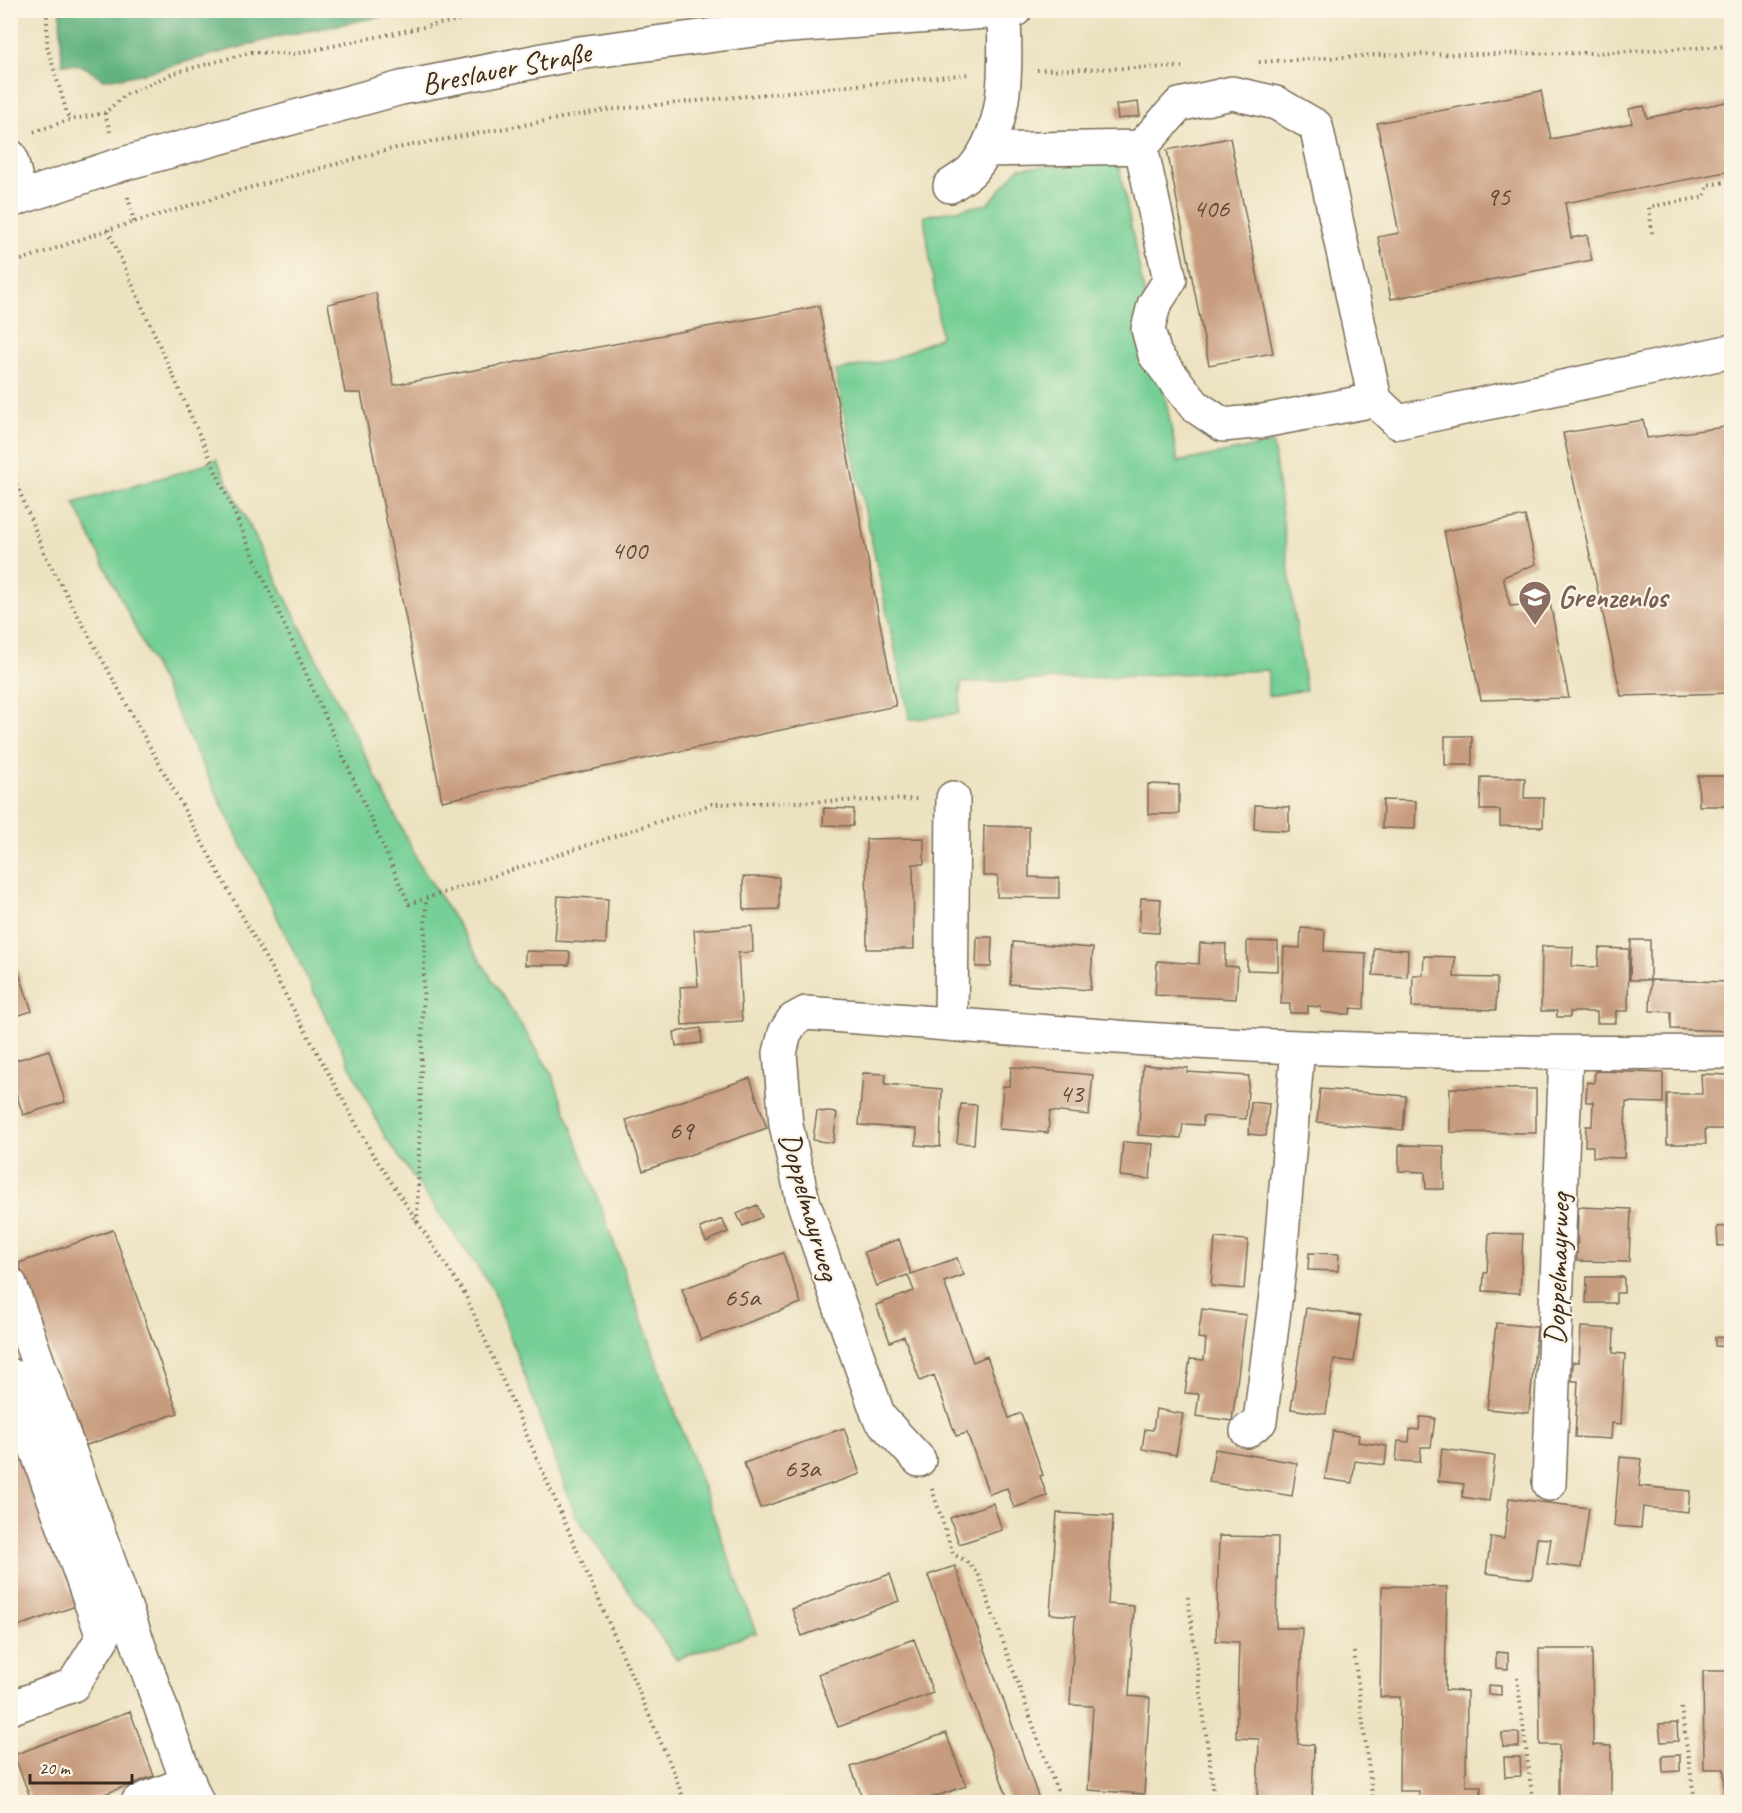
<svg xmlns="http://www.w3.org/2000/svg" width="1742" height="1813" font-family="Caveat,sans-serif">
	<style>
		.green { fill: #76cf96; stroke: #587c5a; stroke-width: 1.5 }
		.forest { fill: #60b27f; stroke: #4e6e4e; stroke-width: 1.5 }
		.building { fill: #c79b7e }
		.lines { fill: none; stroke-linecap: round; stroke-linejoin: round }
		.minor-casing { stroke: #796a57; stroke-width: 36 }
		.major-casing { stroke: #796a57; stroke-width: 36 }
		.path { stroke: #796a57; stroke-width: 4; stroke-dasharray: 1.5 4.5; stroke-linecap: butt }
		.minor { stroke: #fff; stroke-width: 33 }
		.major { stroke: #fff; stroke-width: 33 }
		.labels { text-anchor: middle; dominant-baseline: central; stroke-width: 4.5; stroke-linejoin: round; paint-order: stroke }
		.number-label { font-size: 27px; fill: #5e4636 }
		.street-label { font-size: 30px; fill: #3b2a1e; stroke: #fcf5e5 }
		.education-label { font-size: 30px; font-weight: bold; fill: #785e54; stroke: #fcf5e5; text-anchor: start }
	</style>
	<rect width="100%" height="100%" fill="#fcf5e5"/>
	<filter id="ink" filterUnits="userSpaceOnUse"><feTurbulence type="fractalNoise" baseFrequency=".0167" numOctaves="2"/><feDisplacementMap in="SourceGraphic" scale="12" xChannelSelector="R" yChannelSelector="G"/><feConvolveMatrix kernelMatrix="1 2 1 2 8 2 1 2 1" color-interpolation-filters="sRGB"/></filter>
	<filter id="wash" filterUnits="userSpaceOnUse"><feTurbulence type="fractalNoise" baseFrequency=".008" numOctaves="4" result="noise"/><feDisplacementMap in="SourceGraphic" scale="24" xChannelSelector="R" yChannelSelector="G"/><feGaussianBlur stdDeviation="1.35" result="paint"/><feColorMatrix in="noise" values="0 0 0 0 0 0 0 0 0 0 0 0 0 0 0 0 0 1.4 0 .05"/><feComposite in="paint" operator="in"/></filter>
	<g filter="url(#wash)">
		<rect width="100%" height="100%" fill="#ece2c1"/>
		<path class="green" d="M1118,161L1178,462L1273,443L1294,612L1306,690L1268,696V670L961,683L959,713L910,720L835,371L890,360L941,337L924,216L988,204L1019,168Z
			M216,459L420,865L552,1074L756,1633L676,1659L575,1514L492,1287L385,1137L74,503L192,469Z"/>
		<path class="forest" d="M60,10H411V11L282,36L144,73L120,78L102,79C87,67 81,63 62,64Z"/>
		<g id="blocks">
			<path class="building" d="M1541,91L1551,139L1632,123L1629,109L1644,106L1647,118L1731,101V171L1565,203L1571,238L1587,235L1592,260L1391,299L1378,237L1399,233L1377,123Z
				M1138,102L1140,116L1118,119L1116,105Z
				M1230,138L1273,353L1209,365L1167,150Z
				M376,293L394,385L819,306L896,706L442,801L361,393H345L328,304Z
				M1643,420L1647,438L1731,426V693L1621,696L1563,433Z
				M1525,516L1536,564L1503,577L1510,606L1550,603L1569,698L1481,700L1444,531Z
				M1445,736H1472V765H1445Z
				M1698,776H1727V806H1699Z
				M1481,777L1525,778L1524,798H1544L1543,827L1500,826V810H1480Z
				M1148,784L1179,785V814H1148Z
				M1383,800L1416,801L1415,829L1382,828Z
				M1255,805L1289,807V831L1254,829Z
				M824,808L854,809L853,826L823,825Z
				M984,826L1029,827V877L1059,878V898L997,897L998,876H983Z
				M924,838V864H913L914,949H867L866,839Z
				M743,877H779V909L744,910Z
				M558,896L608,899L606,944L555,941Z
				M1141,898L1161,899L1159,933L1139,932Z
				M752,926L753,952L738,953L742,1021L682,1025L680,987L698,986L694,930Z
				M1301,928L1325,930L1324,951L1366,953L1364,1009L1351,1008L1350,1014H1338L1321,1012V1007L1308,1006V1013H1290V1004H1281L1284,947L1300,948Z
				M977,937H992L991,967H976Z
				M1631,940H1650V980H1630Z
				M1247,941L1278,942V971L1247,970Z
				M1013,942L1093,948L1090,990L1010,984Z
				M1200,943L1226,944L1225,966L1238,967L1236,999L1155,995L1157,961L1199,964Z
				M1542,946L1573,947L1572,966L1586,967H1598L1599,948L1629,949L1628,1011H1616V1023H1597V1012H1570V1017H1557V1011H1541Z
				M10,947L32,1011L10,1018Z
				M1374,948L1408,950L1407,977L1373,975Z
				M525,951L570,952L569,965H525Z
				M1424,956L1455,957L1454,977L1497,978L1496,1010L1412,1007L1413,975H1423Z
				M1651,980L1731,982V1031L1671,1029V1012L1650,1011Z
				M701,1028L702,1043L676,1046L674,1032Z
				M49,1050L65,1102L23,1115L10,1073V1062Z
				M1143,1065L1188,1068L1187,1072L1249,1076L1246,1119L1203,1116V1125L1183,1124L1181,1138L1138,1135Z
				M1011,1067L1093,1075L1089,1115L1050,1111L1048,1133L999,1129L1003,1086H1010Z
				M1595,1071L1663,1073V1103L1626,1102L1624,1158L1593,1157V1146H1585L1586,1126H1592L1593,1102H1586L1587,1082L1594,1083Z
				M863,1073L886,1074L885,1084L942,1089L940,1147L916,1145L917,1129L859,1125Z
				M1701,1074L1731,1075V1129H1705L1706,1144H1667V1094H1702Z
				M750,1078L767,1128L643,1171L626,1120Z
				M1450,1088L1536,1089V1133L1450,1132Z
				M1320,1089L1406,1096L1403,1130L1317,1122Z
				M1251,1102L1269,1104L1266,1136L1249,1134Z
				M961,1104L977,1105L974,1144L957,1143Z
				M817,1111L837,1113L833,1143L813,1140Z
				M1123,1142L1153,1144L1150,1179L1120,1176Z
				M1399,1145L1444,1146V1189H1426L1425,1172L1399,1171Z
				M757,1205L762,1217L743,1226L737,1214Z
				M1578,1207L1631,1209L1629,1262L1577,1261Z
				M722,1219L728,1232L706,1242L700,1228Z
				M1731,1226V1245L1718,1246L1717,1227Z
				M113,1230L178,1413L84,1446L19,1263Z
				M1489,1233L1523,1234L1520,1293L1483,1291L1484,1273H1487Z
				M1215,1238L1248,1240L1244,1289L1211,1286Z
				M899,1239L911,1274L957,1258L964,1275L944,1282L973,1362L987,1356L1009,1418L1021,1413L1043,1475L1040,1476L1047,1496L1014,1508L1007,1488L989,1494L967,1433L956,1436L934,1375L920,1381L904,1336L890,1342L876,1305L914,1291L908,1275L877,1286L864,1252Z
				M783,1253L801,1303L701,1340L682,1289Z
				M1309,1253L1339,1254L1338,1271L1308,1270Z
				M1587,1277H1624V1293H1616V1303H1586Z
				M1306,1308L1360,1316L1354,1362L1334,1359L1326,1414L1291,1409Z
				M1202,1309L1246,1315L1232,1421L1196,1416L1199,1394L1185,1393L1190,1359L1204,1360L1206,1339L1198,1338Z
				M1496,1323L1537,1327L1529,1413L1487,1409Z
				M1581,1327L1614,1329L1613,1353L1625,1354L1621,1424L1612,1423L1611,1439L1575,1437L1578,1381H1572L1573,1362H1579Z
				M1715,1337L1731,1338V1347L1715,1346Z
				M1156,1409L1183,1414L1176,1455L1142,1449L1145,1429L1153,1430Z
				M1420,1417L1435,1418L1431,1447H1421L1420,1462L1396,1461L1398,1441L1409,1442L1410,1429L1419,1430Z
				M844,1428L860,1474L760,1508L744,1463Z
				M13,1431L76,1606L10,1629V1432Z
				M1333,1431L1359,1435L1358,1442L1387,1446L1385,1465L1355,1461L1352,1483L1325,1479Z
				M1215,1449L1297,1463L1292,1496L1209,1482Z
				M1442,1449L1495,1456L1489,1501L1462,1497L1464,1484L1438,1481Z
				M1620,1457L1642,1459L1639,1486L1690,1491L1688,1512L1643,1507L1641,1528L1614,1526Z
				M1509,1498L1589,1508L1581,1568L1547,1564L1551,1539L1537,1538L1532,1579L1486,1573L1491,1537L1504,1539Z
				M993,1503L1002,1530L959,1544L950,1518Z
				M1057,1513L1113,1516L1108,1604L1134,1606L1129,1696L1150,1698L1144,1794L1088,1790L1093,1706L1070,1705L1075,1616L1050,1614Z
				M1219,1536L1278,1537L1276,1628H1302L1298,1744L1314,1745L1312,1802H1257L1259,1739L1236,1738L1239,1642L1216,1641Z
				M955,1566L1039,1799L1030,1802H1009L928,1575Z
				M890,1574L899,1601L802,1636L792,1609Z
				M1382,1586L1447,1587L1445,1690L1467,1691L1466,1786H1481V1802H1418L1419,1791H1399L1400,1697H1380Z
				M914,1639L933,1693L838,1727L818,1674Z
				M1539,1649H1592L1593,1745L1611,1746V1802H1559V1745H1540Z
				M1496,1652L1508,1653V1669L1496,1668Z
				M1703,1671H1731V1802H1724V1769H1704Z
				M1488,1685L1501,1686V1695L1488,1694Z
				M130,1711L154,1776L82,1802H32L14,1755Z
				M1677,1723L1678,1741L1661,1742L1659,1724Z
				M946,1733L966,1786L919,1802H864L851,1767Z
				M1502,1733H1519V1747H1503Z
				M1680,1755V1771L1663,1772L1662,1756Z
				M1504,1757H1520L1521,1776L1505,1777Z"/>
		</g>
	</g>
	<g filter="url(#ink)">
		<use href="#blocks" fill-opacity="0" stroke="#796a57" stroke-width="1.5"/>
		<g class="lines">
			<defs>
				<path id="minor" d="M987,150L1141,147
					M10,156L21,197
					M950,186C958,180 967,176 973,169C1010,125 1005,65 1004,11
					M1375,400L1263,421L1223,425L1195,406L1155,355L1148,329L1154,305L1170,280L1141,147L1179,105L1232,93L1276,103L1316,126L1375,400L1398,422L1732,351
					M951,1023L953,798
					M10,1284L182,1767L197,1802
					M10,1375L103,1637L73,1685L10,1708
					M1247,1431L1260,1421L1279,1270L1298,1047
					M919,1460L879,1417L803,1201L786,1125L780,1053L785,1033L793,1020L806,1013C970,1025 1134,1041 1298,1047C1443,1053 1587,1053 1732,1052
					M1549,1484L1566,1053
					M138,1802L189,1782"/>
				<path id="major" d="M10,201L119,165L401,88L579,53L776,27L1015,10"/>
			</defs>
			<use href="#minor" class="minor-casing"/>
			<use href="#major" class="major-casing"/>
			<path class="path" d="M47,10V46L69,120
				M1259,62L1378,55L1592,53L1732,46
				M1037,70L1182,67
				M105,113L110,132
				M34,132L69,120L105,113L125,95L174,73L252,52L294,54L506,10
				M128,197L134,222
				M108,230L409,904L712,804L920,799
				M1652,233L1649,207L1704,197L1708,185L1732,181
				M10,264L108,230L238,191L391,149L606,110L969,74
				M10,468L45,555L372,1153L465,1294L673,1770L685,1802
				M417,1222L426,899
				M932,1489L953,1554L966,1561L978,1573L1061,1802
				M1188,1597L1215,1802
				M1354,1652L1373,1802
				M1517,1678L1533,1802
				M1681,1708L1695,1802"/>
			<use href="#minor" class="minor"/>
			<use href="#major" class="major"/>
		</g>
	</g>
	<defs>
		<symbol id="school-pin" viewBox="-11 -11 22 30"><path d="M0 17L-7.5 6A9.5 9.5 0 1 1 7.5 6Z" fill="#8d6e63" stroke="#fcf5e5"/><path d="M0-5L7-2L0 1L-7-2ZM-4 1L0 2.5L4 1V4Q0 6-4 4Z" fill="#fff"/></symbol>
	</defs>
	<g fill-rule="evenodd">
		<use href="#school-pin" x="1516" y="578" width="38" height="52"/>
	</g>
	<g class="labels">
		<g class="number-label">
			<text x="1498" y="196">95</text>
			<text x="1211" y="208">406</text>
			<text x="629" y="550">400</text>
			<text x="1071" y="1093">43</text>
			<text x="681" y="1130">69</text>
			<text x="742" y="1297">65a</text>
			<text x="802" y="1468">63a</text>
		</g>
		<g class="street-label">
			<text transform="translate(506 68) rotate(-11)">Breslauer Straße</text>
			<text transform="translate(810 1206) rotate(74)">Doppelmayrweg</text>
			<text transform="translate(1557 1269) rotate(-88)">Doppelmayrweg</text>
		</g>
		<g class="education-label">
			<text x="1558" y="597">Grenzenlos</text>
		</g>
	</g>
	<rect width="1742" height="1813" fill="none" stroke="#fcf5e5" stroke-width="36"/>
	<path d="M30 1774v9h102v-9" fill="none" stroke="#3b2a1e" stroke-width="3"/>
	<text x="39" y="1774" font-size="18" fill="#3b2a1e" stroke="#fcf5e5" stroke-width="4.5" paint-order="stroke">20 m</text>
</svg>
